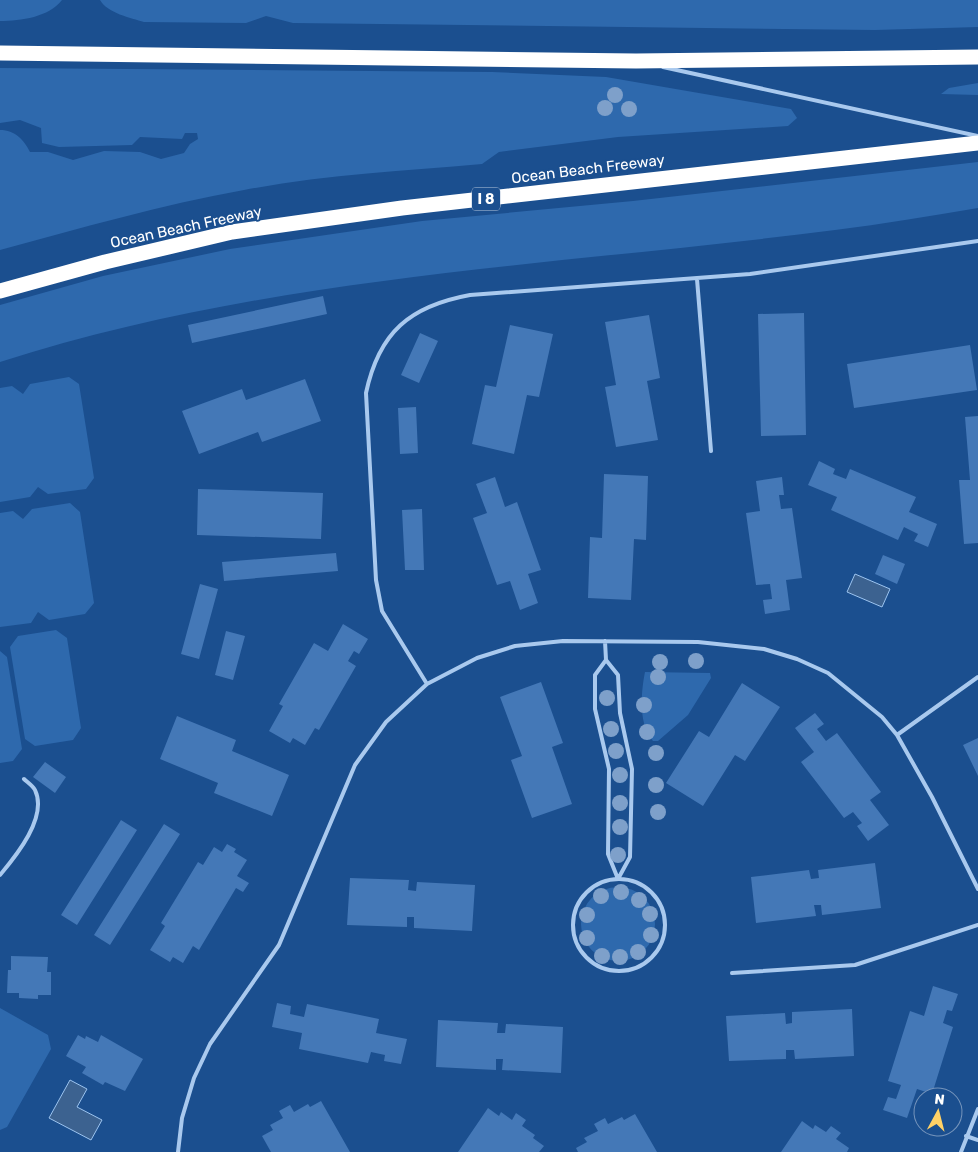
<svg xmlns="http://www.w3.org/2000/svg" width="978" height="1152" font-family="Rubik,sans-serif">
	<style>
		.green { fill: #2e69ad }
		.water { fill: #3c6290; stroke: #9cc4f0 }
		.building { fill: #4478b7 }
		.lines { fill: none; stroke-linecap: round; stroke-linejoin: round }
		.service { stroke: #a9c9ee; stroke-width: 4 }
		.motorway { stroke: #fff; stroke-width: 15 }
		.tree { fill: #7ea0ca }
		.labels { text-anchor: middle; dominant-baseline: central; stroke-width: 4; stroke-linejoin: round; paint-order: stroke }
		.shield { fill: #1b4f8f; stroke: #bbcadd; stroke-width: 1 }
		.shield-label { font-size: 14px; font-weight: bold; fill: #fff }
		.street-label { font-size: 15px; fill: #fff; stroke: #1b4f8f }
	</style>
	<rect width="100%" height="100%" fill="#1b4f8f"/>
	<path class="green" d="M0,0H62C49,17 21,21 0,21Z
		M100,0H978V27L875,30L293,23L266,16L246,23L144,22C131,18 107,13 100,0Z
		M0,68L492,72L606,77L791,109L797,118L788,126L618,137L499,152L482,164C402,171 322,175 244,190C161,205 81,228 0,250V130C15,130 24,140 30,152H48L73,160L104,151L140,152L161,159L184,153L190,144L198,139L197,133H185L182,139L140,137L132,145L59,147L42,143L41,128L20,120L0,123Z
		M978,83V95L941,94L949,88Z
		M978,162V208C930,216 883,224 835,230C556,266 270,275 0,362V305L103,276L230,249L422,221L633,201Z
		M69,377L79,384L94,478L86,489L48,494L38,487L30,497L0,502V388L12,386L23,394L30,384Z
		M70,503L80,512L94,603L85,614L49,620L38,612L31,623L0,627V513L13,511L23,519L32,509Z
		M56,630L67,638L81,728L73,740L35,746L25,739L10,647L18,636Z
		M0,651L7,657L22,749L13,761L0,763Z
		M645,672L710,673L711,678L688,715L658,741H653C638,725 641,692 645,672Z
		M581 924a37 37 0 1 1 74 0a37 37 0 1 1-74 0Z
		M0,1008L48,1035L51,1049L7,1127L0,1130Z"/>
	<path class="water" d="M855,574L890,589L882,607L847,592Z
		M70,1080L87,1089L77,1107L102,1120L91,1140L49,1118Z"/>
	<path class="building" d="M323,296L327,314L192,343L188,325Z
		M804,313L806,435L761,436L758,314Z
		M649,315L660,378L647,381L658,440L616,447L605,387L616,385L605,322Z
		M510,325L553,334L539,397L527,395L514,454L472,444L485,385L496,387Z
		M420,333L438,341L419,383L401,375Z
		M970,345L977,390L854,408L847,364Z
		M305,379L321,421L262,442L258,432L199,454L182,411L242,389L246,400Z
		M416,407L418,453L400,454L398,408Z
		M978,416V543L964,544L959,480H970L965,417Z
		M819,461L835,469L833,474L846,479L850,469L916,497L909,512L937,524L928,547L914,541L918,534L904,527L898,540L831,510L837,497L808,485Z
		M604,474L648,476L646,540L634,539L631,600L588,598L590,537L602,538Z
		M495,477L505,507L517,502L541,570L528,574L538,603L520,610L510,581L497,585L473,518L487,513L476,484Z
		M782,477L784,495H779L781,509L792,508L802,578L786,580L790,610L765,614L763,600L772,599L770,584L756,585L746,513L760,511L756,481Z
		M198,489L323,493L321,539L197,535Z
		M422,509L424,570H405L402,510Z
		M336,553L338,571L224,581L222,562Z
		M883,555L905,564L897,584L875,574Z
		M200,584L218,589L199,659L181,654Z
		M343,624L368,639L359,654L354,651L348,661L356,666L319,730L315,728L305,745L293,738L290,743L269,731L283,706L279,704L314,643L328,651Z
		M226,631L245,636L233,680L215,675Z
		M541,682L563,743L552,747L572,804L532,818L511,760L522,756L500,697Z
		M742,683L780,707L745,761L735,755L703,806L666,783L699,731L709,737Z
		M815,713L824,724L817,729L826,741L837,733L881,792L870,800L889,825L868,841L857,826L862,823L853,812L844,818L801,762L814,752L795,728Z
		M177,716L236,740L232,751L289,775L272,816L214,793L218,783L160,759Z
		M978,738V776L963,745Z
		M45,762L66,777L55,793L33,777Z
		M121,820L137,830L77,925L61,915Z
		M164,824L180,834L110,945L94,935Z
		M227,844L236,849L234,852L247,860L237,876L249,883L243,892L236,888L199,950L193,946L183,963L173,957L170,962L150,950L165,926L161,923L198,862L203,865L214,847L222,852Z
		M875,863L881,908L822,915L821,905H814L816,916L756,923L751,877L809,870L811,879L819,878L818,870Z
		M350,878L409,880L408,890L416,891L417,882L475,885L472,931L414,928V917H407V927L347,925Z
		M11,956L48,957L47,972H51V995H38V999L19,998V993H7L8,970H11Z
		M933,986L958,994L952,1011L947,1010L943,1023L953,1027L932,1094L917,1089L907,1118L883,1110L888,1097L896,1099L901,1085L888,1081L910,1011L924,1016Z
		M277,1003L291,1006L290,1014L304,1017L307,1004L379,1019L376,1033L407,1039L401,1064L384,1061L385,1055L371,1052L368,1063L299,1049L302,1033L272,1027Z
		M852,1009L854,1056L795,1059L794,1050H786V1059L729,1061L726,1016L785,1013L786,1024L792,1023V1012Z
		M438,1020L498,1023L497,1033H505L506,1024L563,1027L561,1073L502,1070L503,1059H496V1070L436,1067Z
		M78,1035L85,1039L86,1036L98,1042L101,1035L143,1059L125,1091L105,1082L103,1085L82,1073L86,1067L66,1056Z
		M321,1101L350,1152H271L262,1136L273,1130L270,1125L283,1118L279,1111L290,1105L294,1112L308,1104L310,1107Z
		M488,1108L499,1116L501,1112L512,1120L516,1113L526,1120L522,1126L535,1135L533,1138L544,1146L539,1152H458Z
		M635,1114L657,1152H578L576,1148L587,1142L584,1138L598,1131L594,1124L605,1118L608,1124L622,1117L624,1120Z
		M802,1121L813,1129L815,1125L826,1132L831,1126L841,1133L836,1139L849,1148L847,1152H781Z"/>
	<g class="lines">
		<path class="service" d="M663,67L978,136
			M697,279L711,451
			M605,641L606,660L618,675L620,713L632,769L630,857L618,879
			M606,660L595,675V709L609,769L608,854L618,879
			M427,684L382,611L376,580L366,393C379,332 410,306 470,295L750,274L978,241
			M897,735L978,677
			M0,875C16,856 48,817 35,790C33,786 27,782 24,779
			M573 925a46 46 0 1 1 92 0a46 46 0 1 1-92 0Z
			M732,973L855,965L978,925
			M966,1136L978,1140
			M178,1152L182,1118L194,1078L210,1044L279,945L355,765L386,722L427,684L477,658L515,646L563,641L698,642L764,649L797,659L828,673L882,717L897,735L932,797L978,889
			M961,1152L978,1109"/>
		<path class="motorway" d="M0,53L636,61L978,57
			M0,291L105,262L232,232L402,208L978,143"/>
	</g>
	<g class="tree">
		<circle cx="615" cy="95" r="8"/>
		<circle cx="605" cy="108" r="8"/>
		<circle cx="629" cy="109" r="8"/>
		<circle cx="696" cy="661" r="8"/>
		<circle cx="660" cy="662" r="8"/>
		<circle cx="658" cy="677" r="8"/>
		<circle cx="607" cy="698" r="8"/>
		<circle cx="644" cy="705" r="8"/>
		<circle cx="611" cy="729" r="8"/>
		<circle cx="647" cy="732" r="8"/>
		<circle cx="616" cy="751" r="8"/>
		<circle cx="656" cy="753" r="8"/>
		<circle cx="620" cy="775" r="8"/>
		<circle cx="656" cy="785" r="8"/>
		<circle cx="620" cy="803" r="8"/>
		<circle cx="658" cy="812" r="8"/>
		<circle cx="620" cy="827" r="8"/>
		<circle cx="618" cy="855" r="8"/>
		<circle cx="621" cy="892" r="8"/>
		<circle cx="601" cy="896" r="8"/>
		<circle cx="639" cy="900" r="8"/>
		<circle cx="650" cy="914" r="8"/>
		<circle cx="587" cy="915" r="8"/>
		<circle cx="651" cy="935" r="8"/>
		<circle cx="587" cy="938" r="8"/>
		<circle cx="638" cy="952" r="8"/>
		<circle cx="602" cy="956" r="8"/>
		<circle cx="620" cy="957" r="8"/>
	</g>
	<g class="labels">
		<rect class="shield" x="472" y="187.5" width="28" height="23" rx="4"/>
		<g class="shield-label">
			<text x="486" y="199">I 8</text>
		</g>
		<g class="street-label">
			<text transform="translate(588 169) rotate(-7)">Ocean Beach Freeway</text>
			<text transform="translate(186 227) rotate(-12)">Ocean Beach Freeway</text>
		</g>
	</g>
	<g transform="translate(938 1112) rotate(7)"><circle r="24" fill="#1b4f8f" stroke="#7695bc"/>
	<path d="M0-4L9 19L0 12L-9 19Z" fill="#ffd166"/>
	<text y="-8" font-size="14" font-weight="bold" text-anchor="middle" fill="#ffffff">N</text>
	</g>
</svg>
